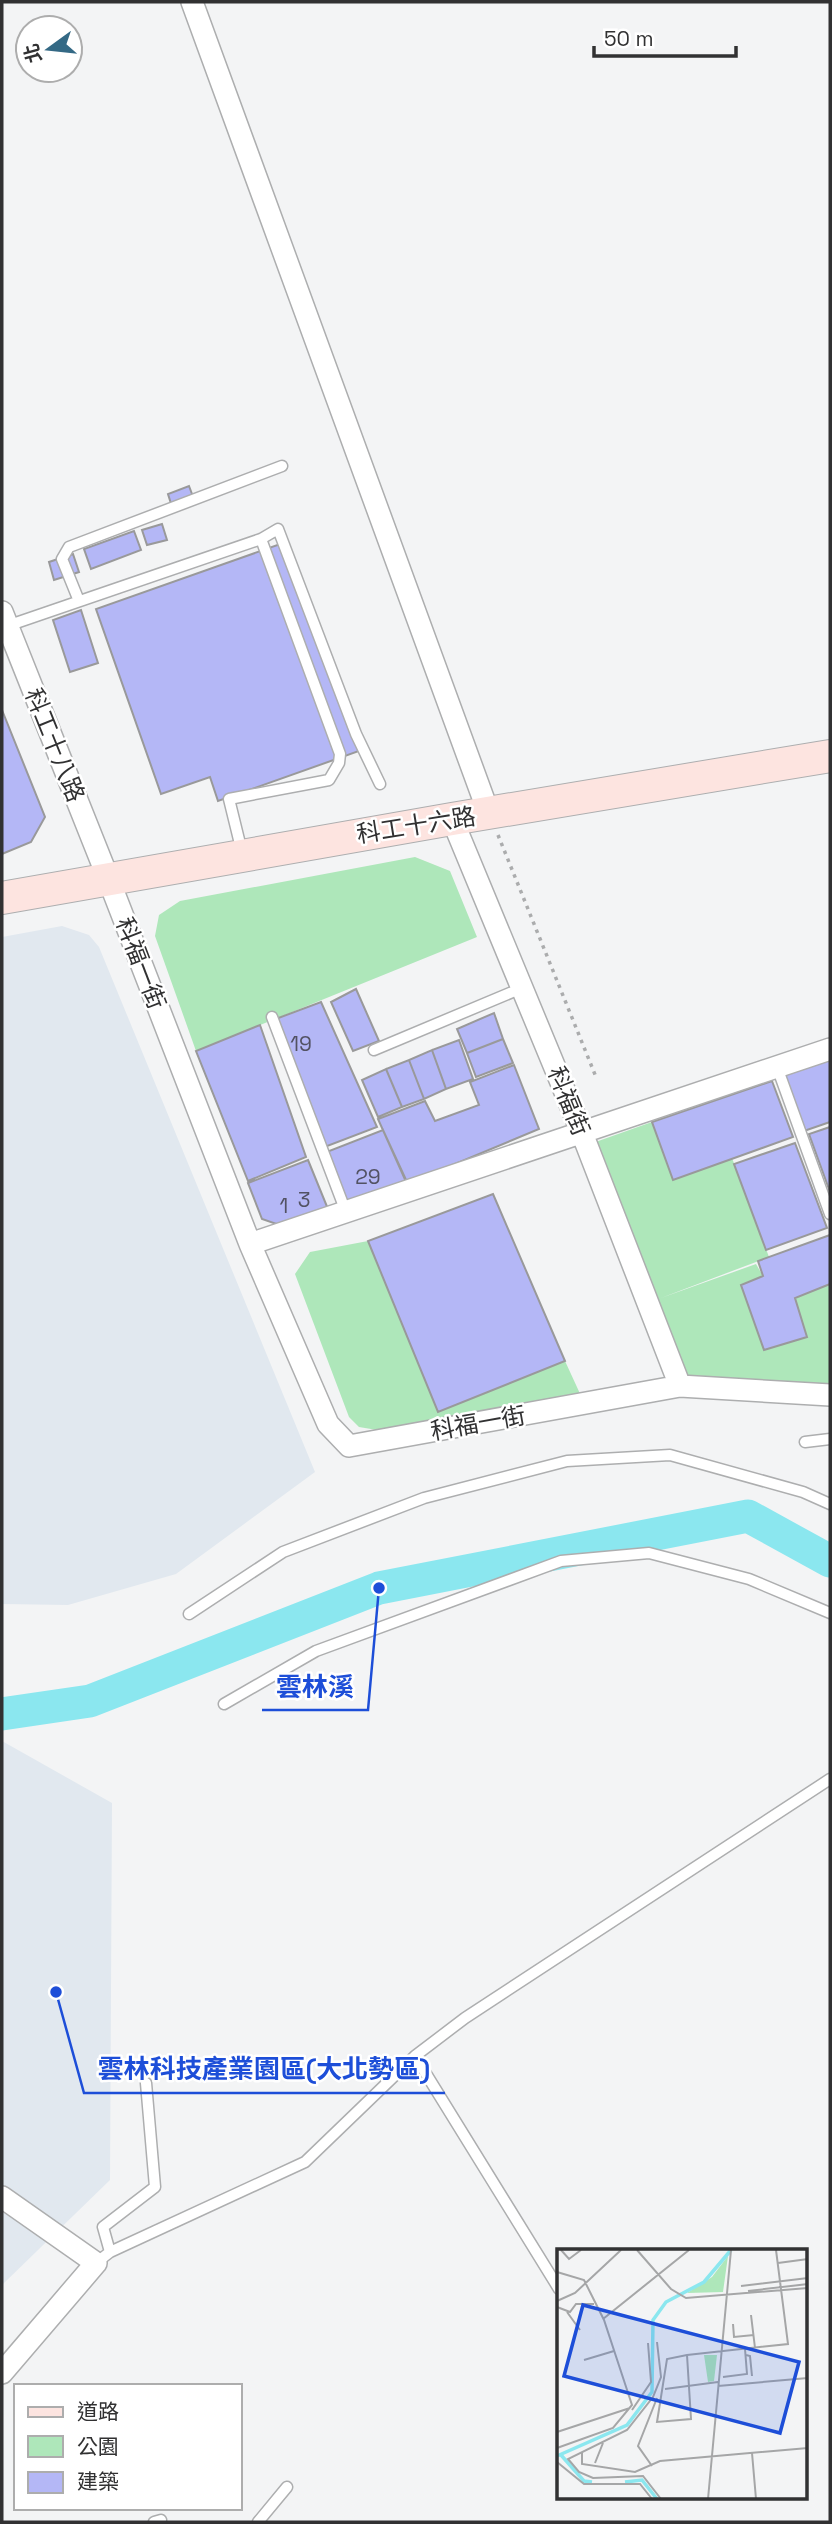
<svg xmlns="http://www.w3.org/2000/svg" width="832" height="2524" font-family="'Space Grotesk','Noto Sans TC',sans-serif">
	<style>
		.built { fill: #e1e8ef }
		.green { fill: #aee7ba }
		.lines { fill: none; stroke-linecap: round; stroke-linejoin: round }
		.river { stroke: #8be7ef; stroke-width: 33 }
		.building { fill: #b4b7f6; stroke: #99999a; stroke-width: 2 }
		.lane-casing { stroke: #adaeaf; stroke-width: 13 }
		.street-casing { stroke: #adaeaf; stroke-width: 24 }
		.secondary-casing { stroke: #adaeaf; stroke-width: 34 }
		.path { stroke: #abacad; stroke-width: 3.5; stroke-dasharray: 3.5 5; stroke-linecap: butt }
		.lane { stroke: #fff; stroke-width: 10 }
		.street { stroke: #fff; stroke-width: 21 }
		.secondary { stroke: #fde4e0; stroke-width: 32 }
		.labels { text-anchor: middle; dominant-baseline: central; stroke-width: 5; stroke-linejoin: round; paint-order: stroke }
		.number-label { font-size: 21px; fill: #525263 }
		.street-label { font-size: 24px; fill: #313132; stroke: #fff }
		.inset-river { fill: none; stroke: #8be7ef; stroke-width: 3.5 }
		.inset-road { fill: none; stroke: #a5a6a7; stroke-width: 2 }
		.view { fill: #1d4ed8; fill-opacity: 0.15; stroke: #1d4ed8; stroke-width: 3.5 }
		.inset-edge { fill: none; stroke: #313132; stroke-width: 3.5 }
		.leader { fill: none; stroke: #1d4ed8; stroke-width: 2.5 }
		.callout-dot { fill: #1d4ed8; stroke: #fff; stroke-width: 2.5 }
		.callout-label { font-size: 26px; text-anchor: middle; font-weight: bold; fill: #1d4ed8; stroke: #fff; stroke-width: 5; stroke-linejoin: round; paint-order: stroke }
	</style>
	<rect width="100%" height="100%" fill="#f3f4f5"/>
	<path class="built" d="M62,926L89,935L99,947L315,1472L176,1574L68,1605L2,1604V937Z
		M2,1741L112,1803L110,2180L2,2285Z"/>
	<path class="green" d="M415,857L450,871L477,937L196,1051L155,936L159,915L180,901Z
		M652,1122L673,1179L732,1158L769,1257L661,1298L756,1264L763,1276L765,1350L807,1337L795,1298L830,1284V1390L680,1386L587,1145Z
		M368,1241L438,1411L565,1361L582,1398L395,1433L359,1427L349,1417L295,1274L310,1252Z"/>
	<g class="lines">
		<path class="river" d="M2,1714L90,1701L379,1588L748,1516L830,1561"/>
	</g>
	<path class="building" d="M189,486L195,502L173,510L168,494Z
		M162,524L167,540L147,545L142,530Z
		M134,531L141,550L91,569L84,549Z
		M286,542L359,751L218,801L210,777L161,794L96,609Z
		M73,554L79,572L54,580L49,562Z
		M81,610L98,663L70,672L53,620Z
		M2,710L45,817L31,842L2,854Z
		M356,989L379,1041L353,1051L331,1002Z
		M321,1002L377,1127L322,1148L273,1020Z
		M494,1013L503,1039L467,1053L457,1029Z
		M260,1025L306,1157L248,1181L196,1051Z
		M503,1039L513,1063L476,1077L467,1053Z
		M459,1040L473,1079L446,1089L432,1050Z
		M432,1050L446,1089L424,1099L409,1060Z
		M830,1056V1122L804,1131L781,1073Z
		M409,1060L424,1099L402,1107L386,1069Z
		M514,1065L539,1129L407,1184L378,1119L425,1101L435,1121L479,1105L470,1082Z
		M386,1069L402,1107L378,1117L362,1080Z
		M772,1081L793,1137L673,1180L652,1122Z
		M830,1127V1192L809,1134Z
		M383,1130L407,1182L344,1206L324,1153Z
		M795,1143L827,1228L766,1250L734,1164Z
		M308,1160L328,1209L285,1227L262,1219L248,1183Z
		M493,1194L565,1361L438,1412L368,1241Z
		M830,1235V1284L795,1298L807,1337L764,1350L741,1285L763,1276L758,1261Z"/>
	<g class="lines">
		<defs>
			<path id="lane" d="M79,601L62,559L69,547L282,466
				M7,626L261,539L278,529L356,734L380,784
				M242,852L229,799L329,780L339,763L340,754L261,539
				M272,1017L346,1212
				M374,1050L522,988
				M777,1067L830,1214
				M805,1442L830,1439
				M189,1614L283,1552L424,1498L567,1461L670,1455L803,1492L830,1504
				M224,1704L316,1651L561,1561L649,1553L749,1579L830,1613
				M415,2056L559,2289
				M110,2252L103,2227L155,2187L146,2083
				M96,2263L110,2252L305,2162L415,2056L465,2018L830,1779
				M154,2522L161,2520
				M258,2522L287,2487"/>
			<path id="street" d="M192,2L489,814
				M2,612L108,878L250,1244L328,1424L349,1446L680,1386L830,1395
				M452,819L582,1133L680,1386
				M250,1244L830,1049
				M2,2197L96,2263L2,2373"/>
			<path id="secondary" d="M2,898L452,819L830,756"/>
		</defs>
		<use href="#lane" class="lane-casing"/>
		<use href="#street" class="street-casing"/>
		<use href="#secondary" class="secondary-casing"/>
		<path class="path" d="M498,835L596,1077"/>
		<use href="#lane" class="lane"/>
		<use href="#street" class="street"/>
		<use href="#secondary" class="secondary"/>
	</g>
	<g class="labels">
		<g class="number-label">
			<text x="301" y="1043">19</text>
			<text x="368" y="1176">29</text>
			<text x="304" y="1199">3</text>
			<text x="284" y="1205">1</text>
		</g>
		<g class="street-label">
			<text transform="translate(55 745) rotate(68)">科工十八路</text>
			<text transform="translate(416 825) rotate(-9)">科工十六路</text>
			<text transform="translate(141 963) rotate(69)">科福一街</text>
			<text transform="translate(569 1101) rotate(68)">科福街</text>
			<text transform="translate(478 1423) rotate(-10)">科福一街</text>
		</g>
	</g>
	<g transform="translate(557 2249)">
		<rect width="250" height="250" fill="#f3f4f5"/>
		<path d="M171,7L166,43L130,44L155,28ZM147,106H160L157,132L151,133Z" fill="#aee7ba"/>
		<path class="inset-river" d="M4,206L27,232L35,233M0,207L70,176L95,143L96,71L109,53L147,33L174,1M68,233L85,231L100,250"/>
		<path class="inset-road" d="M4,1L12,10L24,1M80,1L114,40L129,49L251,39M221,14L251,10M0,23L27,31L47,71L75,156L56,179L0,199M184,37L251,29M191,42L251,35M0,52L18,44L64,1M0,58L13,63L19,55H37M10,63L23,81M194,66L198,99M46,70L132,1M176,75L177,88L197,86M100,93L104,128L96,148L70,181L11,210L22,223L36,229L86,227L104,250M130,106L134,170L100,173L110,110L130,106L231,95L219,1M189,106L193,107L195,127M27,111L57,102M166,128L190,125L188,100M161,137L251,129M108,140L161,133M75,161L94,133L91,94M0,183L73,159M25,204V215L78,223L103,212L251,199M195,204L199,250M0,213L27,235H83L95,250M38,214L46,194M95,217L81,197L100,149M151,250L174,1"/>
		<path class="view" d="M26,56L242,113L223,184L7,127Z"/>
		<rect width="250" height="250" class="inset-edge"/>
	</g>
	<path class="leader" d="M379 1588L368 1710H262M56 1992L84 2093H445"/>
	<g class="callout-dot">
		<circle cx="379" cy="1588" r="7"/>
		<circle cx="56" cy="1992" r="7"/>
	</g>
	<g class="callout-label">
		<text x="315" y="1696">雲林溪</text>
		<text x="264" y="2078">雲林科技產業園區(大北勢區)</text>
	</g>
	<rect width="832" height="2524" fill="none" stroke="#313132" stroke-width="7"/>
	<rect x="14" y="2384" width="228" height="126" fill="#ffffff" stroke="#adadad" stroke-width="2"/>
	<rect x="28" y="2407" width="35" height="10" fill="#fde4e0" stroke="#adadad" stroke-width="2"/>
	<text x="77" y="2419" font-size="21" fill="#313132">道路</text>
	<rect x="28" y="2436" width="35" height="21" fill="#aee7ba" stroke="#adadad" stroke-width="2"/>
	<text x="77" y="2454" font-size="21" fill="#313132">公園</text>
	<rect x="28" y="2472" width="35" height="21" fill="#b4b7f6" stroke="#adadad" stroke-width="2"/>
	<text x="77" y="2489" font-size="21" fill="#313132">建築</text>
	<g transform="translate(49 49) rotate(255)"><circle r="33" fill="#ffffff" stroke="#adadad" stroke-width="2"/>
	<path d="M0-5L12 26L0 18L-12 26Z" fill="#346985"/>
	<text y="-10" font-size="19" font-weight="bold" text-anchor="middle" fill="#313132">北</text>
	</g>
	<path d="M594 46v10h142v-10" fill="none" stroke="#313132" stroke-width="3.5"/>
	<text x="604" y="46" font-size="21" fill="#313132" stroke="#ffffff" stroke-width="5" paint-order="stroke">50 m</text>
</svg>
